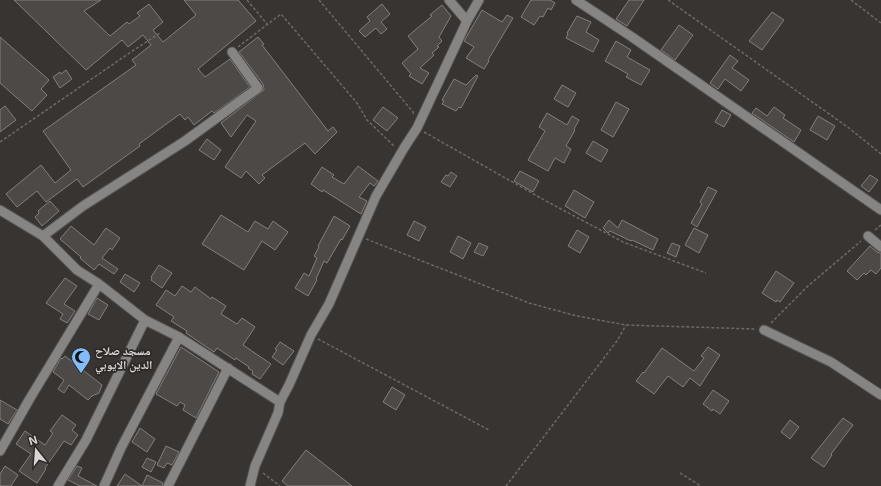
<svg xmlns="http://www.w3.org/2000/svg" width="881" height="486" font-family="Inter,'Noto Naskh Arabic',sans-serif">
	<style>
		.building { fill: #4d4947; stroke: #847f7d }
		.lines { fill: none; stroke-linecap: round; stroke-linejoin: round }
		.minor-casing { stroke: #55514f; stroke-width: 11 }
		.path { stroke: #6d6967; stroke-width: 1.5; stroke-dasharray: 3 2; stroke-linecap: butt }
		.minor { stroke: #878584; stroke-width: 9 }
		.labels { text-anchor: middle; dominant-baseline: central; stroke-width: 3.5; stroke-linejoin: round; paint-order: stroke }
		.poi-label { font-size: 12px; font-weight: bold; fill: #d8d5d4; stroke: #2e2a28; text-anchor: start }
	</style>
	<rect width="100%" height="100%" fill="#383432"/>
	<path class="building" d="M14,0H101L84,11L110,36L127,22L129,24L140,16L137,13L149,4L163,22L153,30L163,42L196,15L184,0H238L256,21L198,69L205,77L230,59L250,87L214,113L212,111L194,125L188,117L185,120L180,114L139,144L140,146L83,187L77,179L46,202L37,191L17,207L6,194L41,165L55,183L71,170L43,131L136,65L132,60L151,45L143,35L128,47L122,40L86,70Z
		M531,0H550L555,3L551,10L548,8L543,17L540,16L534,25L521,17Z
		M629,0H644L627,26L616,19Z
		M382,4L390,14L381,22L387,29L381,34L376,28L365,37L359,31L370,21L367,17Z
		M442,5L451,16L439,37L442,41L437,46L439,47L432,53L434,55L420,68L429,73L422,84L409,76L411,74L402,63L418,49L408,36L432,16L430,15Z
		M482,10L502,22L507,15L513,18L488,60L489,61L484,69L466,58L474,47L464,41Z
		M772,12L784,20L762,50L749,41Z
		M577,16L591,22L586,32L599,40L593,52L566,38L568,34L567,33Z
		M679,25L693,35L675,60L661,50Z
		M0,37L49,80L41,89L47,95L32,111L0,83Z
		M258,37L264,44L262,45L328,131L333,127L337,132L315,154L305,143L262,175L265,178L259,184L246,171L241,178L225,167L256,121L247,115L231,137L221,123L264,90L263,84L239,52Z
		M616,41L631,50L627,57L650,70L641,85L626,77L628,74L605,61Z
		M730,55L738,61L732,68L749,80L741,91L725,79L718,89L710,83Z
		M66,70L72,79L60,88L53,77L60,72L61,74Z
		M476,75L478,76L461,108L459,107L456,111L442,104L444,101L442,100L454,79L466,85Z
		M562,85L576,93L568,107L554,99Z
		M616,102L629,109L613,137L601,130Z
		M5,106L16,120L0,132V110Z
		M383,107L398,118L387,131L373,120Z
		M774,107L785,115L783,118L801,130L794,142L752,113L756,108L767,116Z
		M722,110L731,115L724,127L715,122Z
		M547,113L567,125L572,116L579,120L574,129L575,130L566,146L571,149L564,163L555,158L548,171L528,160L545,131L539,127Z
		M818,116L835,126L827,140L810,130Z
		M207,139L221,150L214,160L199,150Z
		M593,141L608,150L601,162L586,153Z
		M358,166L378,181L374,186L370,183L359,197L367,201L361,214L323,190L322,192L311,184L322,167L334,175L332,177L344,184Z
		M520,171L539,181L533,192L514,181Z
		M451,172L457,176L450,187L441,182L446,175L448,176Z
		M870,175L878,180L869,192L861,186Z
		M708,187L717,191L697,227L691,223L702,204L700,202Z
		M574,190L594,202L585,218L565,206Z
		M50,201L59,211L42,226L35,217L39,213L38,211Z
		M221,215L248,232L255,221L268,229L273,221L288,232L275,250L262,241L244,270L202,244Z
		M334,216L350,226L342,240L341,239L327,263L324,261L316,279L317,280L308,296L295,288L304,273L309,276L317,258L314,256L319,247L318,246Z
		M609,220L618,228L622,220L658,239L653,250L632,240L631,241L610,231L608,233L603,228Z
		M414,221L426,227L419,241L407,235Z
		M71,226L94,245L106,228L120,238L112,250L110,248L102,258L118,269L114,274L99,264L94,270L80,258L81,257L60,239Z
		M694,228L708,235L699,253L685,245Z
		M577,230L589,237L580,253L568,246Z
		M458,236L471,243L463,259L450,252Z
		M479,243L488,247L483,256L474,252Z
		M672,243L680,246L676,257L667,253Z
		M870,246L877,252L881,253V268L876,274L871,270L866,275L864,273L857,280L847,271Z
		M159,265L172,273L162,288L151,280L152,278L151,277Z
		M776,271L794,283L780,302L777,300L776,302L762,293Z
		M125,274L140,283L134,292L120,282Z
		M65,278L77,286L64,304L75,311L67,323L60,319L63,314L46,303Z
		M182,286L191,292L195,287L211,299L212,297L226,306L221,314L237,324L242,318L255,327L243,345L271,364L260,379L252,374L253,371L248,368L249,367L236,358L235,360L217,348L214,352L186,333L187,331L171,321L174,317L156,305L166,290L175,296Z
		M97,298L108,305L99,320L88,314Z
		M280,342L294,351L283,365L272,357L277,350L275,349Z
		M181,347L219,372L196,418L183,410L185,405L180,402L177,406L156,394Z
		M708,347L720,355L700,386L690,378L683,387L668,376L654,394L636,381L643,372L644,373L662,348L694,371L704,358L701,356Z
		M65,356L102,385L99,393L92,396L88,400L69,385L64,393L58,389L64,380L53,372L61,358L62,359Z
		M392,387L405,395L396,410L383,402Z
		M713,390L729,401L720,414L713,409L712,411L703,404Z
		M0,400L17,410L8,424L0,419Z
		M62,415L76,425L72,430L78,435L71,445L64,441L45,468L46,469L37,483L19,471L31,454L16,444L25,431L45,445L53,433L50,431Z
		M843,418L853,425L831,454L832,455L824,467L811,458Z
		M790,420L799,427L790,439L781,432Z
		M140,428L155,439L147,452L132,442Z
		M166,446L179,452L172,465L167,463L164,468L157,465Z
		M306,450L352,486H288L282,481Z
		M147,458L156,462L151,472L142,467Z
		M5,466L18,475L11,486H0V474Z
		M77,466L82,468L78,476L97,486H80L68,480Z
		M125,474L142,486L147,475L163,483L162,486H117Z"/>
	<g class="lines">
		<defs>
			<path id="minor" d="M449,0L467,21
				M576,0L632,37L881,210
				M0,210L43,236L77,270L99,284L145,320L179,337L280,402
				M43,236L83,206L185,141L258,88L232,52
				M868,236L881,247
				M764,330L831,362L881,395
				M0,451L29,400L99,284
				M58,486L86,440L145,320
				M104,486L121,448L179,337
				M168,486L228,368
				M250,486L255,466L278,413L280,402L289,385L311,335L329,304L376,196L404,148L417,128L467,21L479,0"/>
		</defs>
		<use href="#minor" class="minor-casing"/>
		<path class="path" d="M247,0L267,24
			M319,0L413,112L414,115
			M668,0L849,128L881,154
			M851,0L881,23
			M238,47L281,14L357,103L367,120L395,147
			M424,132L546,201L623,242L706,273
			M0,142L128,54L160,33
			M875,230L881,225
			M366,239L529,303L577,316L626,325L755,329
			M771,323L808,286L861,241
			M318,339L489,430
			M263,473L280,486
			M680,473L701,486
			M506,486L617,341L626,325"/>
		<use href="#minor" class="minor"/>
	</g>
	<defs>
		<symbol id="mosque-pin" viewBox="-11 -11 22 30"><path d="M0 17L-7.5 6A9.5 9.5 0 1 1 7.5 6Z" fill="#83bcfb" stroke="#2e2a28"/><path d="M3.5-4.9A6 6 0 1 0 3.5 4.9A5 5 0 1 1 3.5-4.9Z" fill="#111"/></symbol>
	</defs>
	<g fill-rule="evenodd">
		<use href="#mosque-pin" x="70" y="346" width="22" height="30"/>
	</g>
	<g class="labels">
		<g class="poi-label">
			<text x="95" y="350">مسجد صلاح<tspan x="95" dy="14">الدين الايوبي</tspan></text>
		</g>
	</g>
	<g transform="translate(36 450) rotate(343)" stroke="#2e2a28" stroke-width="3" paint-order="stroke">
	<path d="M0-3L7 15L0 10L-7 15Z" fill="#d8d5d4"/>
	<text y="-6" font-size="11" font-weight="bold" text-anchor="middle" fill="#d8d5d4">N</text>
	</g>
</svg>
